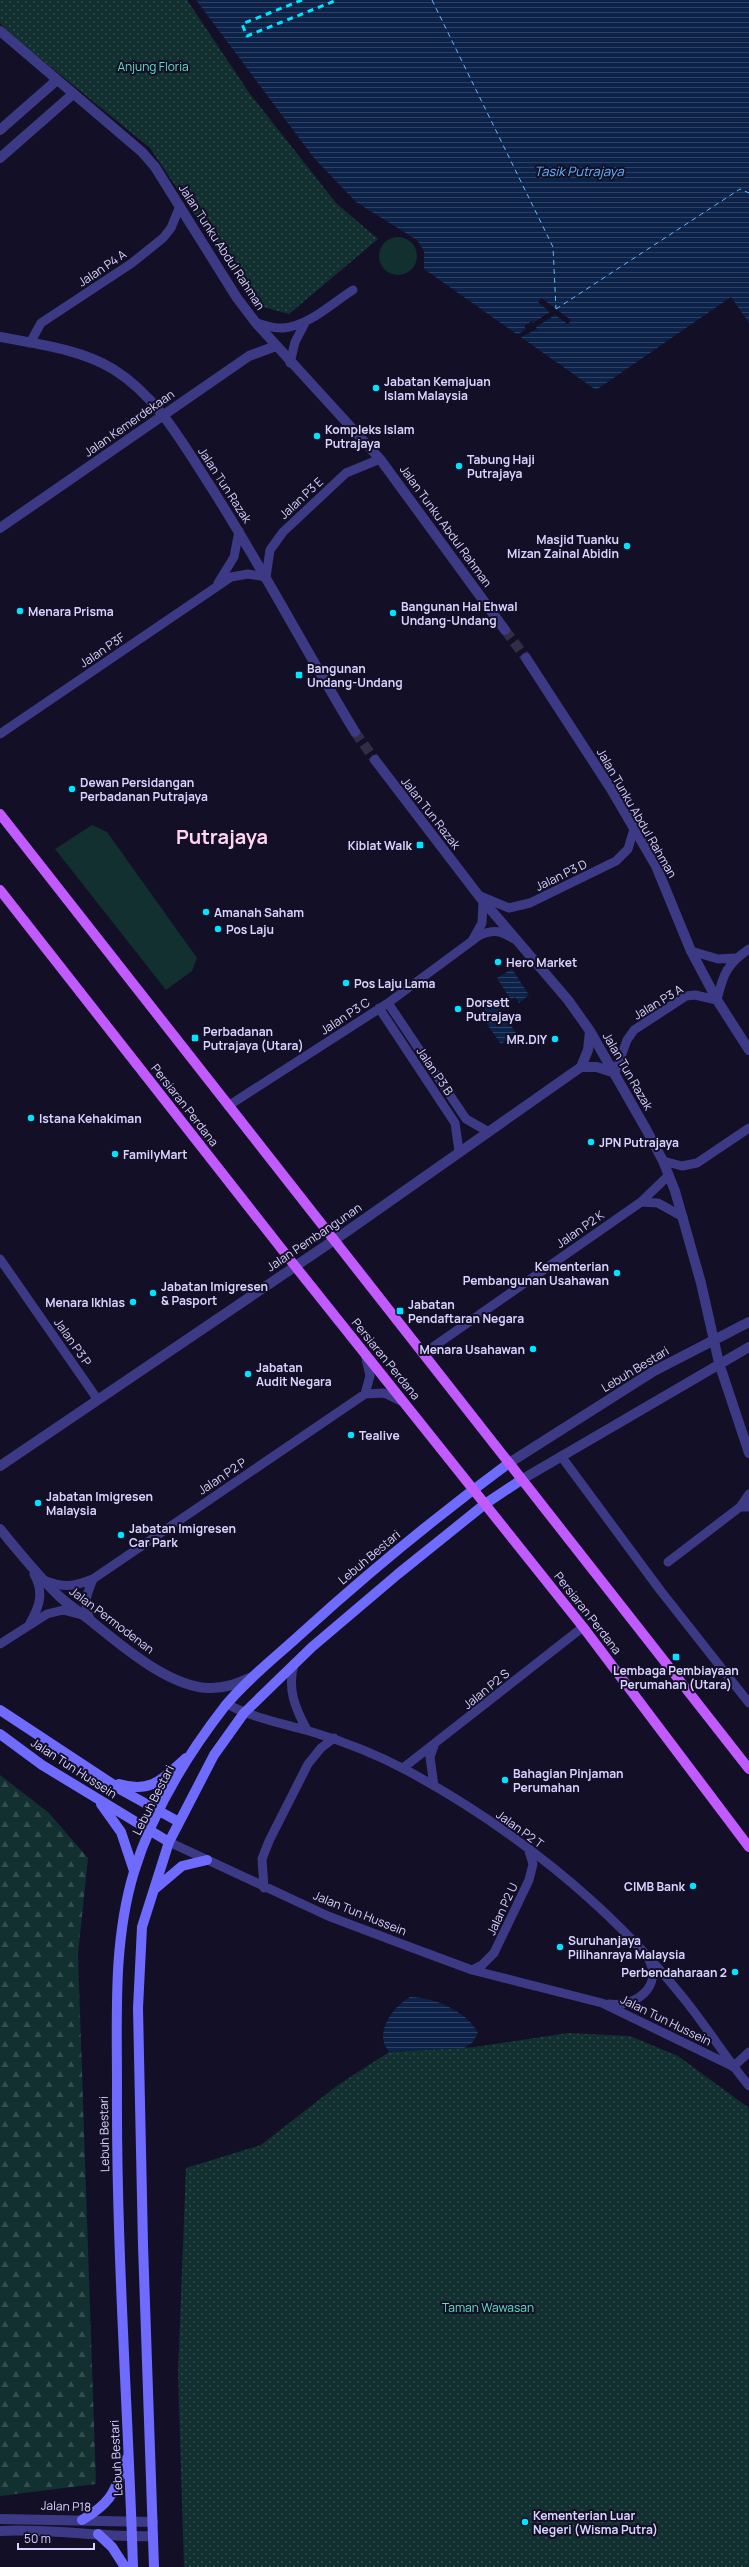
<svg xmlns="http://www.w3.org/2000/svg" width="749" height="2567" font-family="Manrope,sans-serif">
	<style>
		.green { fill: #12302f }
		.forest { fill: url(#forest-firs) }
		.park { fill: url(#park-dots) }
		.water { fill: url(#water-rules) }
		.pier { fill: #130f26 }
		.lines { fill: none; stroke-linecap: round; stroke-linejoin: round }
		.ferry { stroke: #62b6ff; stroke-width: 1; stroke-dasharray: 5 4; stroke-linecap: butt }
		.tertiary-tunnel { stroke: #312d47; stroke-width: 10; stroke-dasharray: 10 5; stroke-linecap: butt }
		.minor { stroke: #3d3a85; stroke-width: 9 }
		.tertiary { stroke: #3d3a85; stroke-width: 10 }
		.secondary { stroke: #6f6bff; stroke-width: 10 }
		.primary { stroke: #c25bff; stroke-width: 10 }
		.rail { stroke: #00e5ff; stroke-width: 3; stroke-dasharray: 6 5; stroke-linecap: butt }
		.poi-dot { fill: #00e5ff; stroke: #130f26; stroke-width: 1.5 }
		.labels { text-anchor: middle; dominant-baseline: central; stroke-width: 4; stroke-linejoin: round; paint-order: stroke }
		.park-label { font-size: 12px; fill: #5fe0c0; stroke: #130f26 }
		.street-label { font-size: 12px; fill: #d9d4ff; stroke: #130f26 }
		.poi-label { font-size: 12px; font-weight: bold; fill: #d9d4ff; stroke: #130f26; text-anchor: start }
		.water-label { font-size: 13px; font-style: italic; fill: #62b6ff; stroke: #130f26 }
		.town-label { font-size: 20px; font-weight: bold; fill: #ffd6f0; stroke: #130f26 }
	</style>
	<defs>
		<pattern id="forest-firs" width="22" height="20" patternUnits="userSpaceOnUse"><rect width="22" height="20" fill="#12302f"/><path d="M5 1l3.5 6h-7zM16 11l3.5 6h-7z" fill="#344d4e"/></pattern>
		<pattern id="park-dots" width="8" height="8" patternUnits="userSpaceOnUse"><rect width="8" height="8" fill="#12302f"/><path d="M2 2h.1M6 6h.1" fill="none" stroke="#344d4e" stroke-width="1.8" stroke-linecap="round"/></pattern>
		<pattern id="water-rules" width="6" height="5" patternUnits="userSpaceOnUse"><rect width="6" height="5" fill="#0c2248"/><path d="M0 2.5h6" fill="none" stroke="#2f4163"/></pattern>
	</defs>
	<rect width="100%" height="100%" fill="#130f26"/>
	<path class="green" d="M379 256a19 19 0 1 1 38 0a19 19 0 1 1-38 0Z
		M92,825L107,832L197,958L192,971L166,990L55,849Z"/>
	<path class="forest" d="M0,1775L49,1813L88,1858L78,1954L96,2484L0,2496Z"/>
	<path class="park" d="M0,0H187L250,94L336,203L378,239L289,314L255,305L150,148L8,32L0,23Z
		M568,2033L630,2036L678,2056L749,2108V2567H184L178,2373L186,2168L261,2145L338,2085L389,2052L475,2047Z"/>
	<path class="water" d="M196,0H749V323L731,297L596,390L424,269V251L417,240L356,202L314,158Z
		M512,969L529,995L519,1003L515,997L511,1000L497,978Z
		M494,1001L516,1033L501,1044L482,1017L485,1007Z
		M410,1997C434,1997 468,2012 478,2033L473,2042L464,2048L389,2052C373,2033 393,2007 410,1997Z"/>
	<path class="pier" d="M541,298L571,320L568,324L555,315L536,327L537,329L521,337L517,335L526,329L524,326L532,321L533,323L550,312L538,302Z"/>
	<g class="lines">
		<path class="ferry" d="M432,0L553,247L556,309
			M556,309L740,189L749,193"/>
		<path class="tertiary-tunnel" d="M505,630L526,658
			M355,732L375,760"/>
		<path class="minor" d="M256,323C265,325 274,329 283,328C309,326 332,303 353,290
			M30,343L41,323L132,263L163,238L171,228L180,206
			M290,363L295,342L306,321
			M218,583L234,557L239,531
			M0,734L231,577L248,574L266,577L270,550L283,532L346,473L380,459
			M480,896L509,908L530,903L616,861L628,849L634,829
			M473,939L482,923L483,901
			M691,951L718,959L735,958
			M388,1003L466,1119L487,1131
			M379,1008L455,1123L459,1151
			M615,1073L627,1040L634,1030L686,996L695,995L717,1000C723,974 727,964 749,949
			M228,1106L388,1003L480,935C495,929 501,931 514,939
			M663,1161L682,1166L697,1163L749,1128
			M641,1202L658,1203L683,1217
			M0,1259L98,1400
			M423,1354L641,1202L669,1175
			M365,1394L384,1393L403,1402
			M561,1456L660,1590L749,1703
			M749,1494L740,1507H749
			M668,1562L740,1507
			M43,1580C64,1588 73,1587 93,1579L365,1394L370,1376L365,1354
			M90,1619C82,1604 87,1594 93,1579
			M30,1623C40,1606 44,1592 34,1574
			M0,1644L47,1614L63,1610L82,1615
			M294,1664C287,1689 295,1708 307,1730
			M227,1704C253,1718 281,1723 309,1731C343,1741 376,1754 408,1771C511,1827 607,1903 681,1995C705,2024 725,2057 749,2086
			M434,1746L430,1757L434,1786
			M403,1768L583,1627
			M169,1842L328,1916L410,1947L472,1970L602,2003L732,2066
			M264,1888L262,1859L269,1841L308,1764L321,1748L334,1738
			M472,1970L482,1965L494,1953L529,1880L533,1864L528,1848
			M609,2004C634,2008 663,1987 649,1960
			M733,2067L749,2052"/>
		<path class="tertiary" d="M0,31L142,152L155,167L237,298L256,323L380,459L505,630
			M0,130L57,80
			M0,158L73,94
			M0,337C37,344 80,349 113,369C158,397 183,444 211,487C262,567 306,651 355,732
			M0,528L249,356L276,346
			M526,658L611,789L656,866L691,951L717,1000L749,1050
			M375,760L479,896L568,1000L590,1031L646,1129L663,1161L675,1191L701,1283L719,1363L749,1453
			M581,1067L588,1050L590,1031
			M509,1463L654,1371L749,1322
			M0,1466L346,1232L581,1067H597L615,1073
			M521,1480L749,1347
			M0,1529C19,1552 38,1576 60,1597C70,1606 81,1613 91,1621C122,1646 168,1686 208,1688C225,1689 238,1683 252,1677
			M0,2519L153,2522
			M0,2531C51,2528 102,2538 153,2536"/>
		<path class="secondary" d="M0,1710L123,1791L179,1822
			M0,1734L42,1765L169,1842
			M119,1784C152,1794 163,1778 186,1758
			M101,1804L121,1832L134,1871
			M156,1888L182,1866L207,1860
			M82,2520C114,2501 114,2491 127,2458
			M98,2534L112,2547L125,2567
			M133,2567C128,2407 116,2246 117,2086C117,2015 113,1941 134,1872C152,1813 187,1755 225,1706C247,1679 277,1656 303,1632C369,1572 437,1516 509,1463
			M154,2567L143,2245L138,2008L142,1927L169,1842L214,1755L244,1713L312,1647L398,1574L485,1504L521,1480"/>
		<path class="primary" d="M0,814L749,1769
			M0,890L295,1266L583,1627L749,1847"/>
		<path class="rail" d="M302,0L242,24L247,36L337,0"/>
	</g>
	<g class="poi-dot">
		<circle cx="376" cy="388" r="4"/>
		<circle cx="317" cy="436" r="4"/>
		<circle cx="459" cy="466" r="4"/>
		<circle cx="627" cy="546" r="4"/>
		<circle cx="20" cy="611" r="4"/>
		<circle cx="393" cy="613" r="4"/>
		<rect x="295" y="671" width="8" height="8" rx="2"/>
		<circle cx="72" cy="789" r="4"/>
		<rect x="416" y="841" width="8" height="8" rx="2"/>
		<circle cx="206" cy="912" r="4"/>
		<circle cx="218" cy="929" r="4"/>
		<circle cx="498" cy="962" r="4"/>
		<circle cx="346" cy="983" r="4"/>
		<circle cx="458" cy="1009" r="4"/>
		<rect x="191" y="1034" width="8" height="8" rx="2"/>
		<circle cx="555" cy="1039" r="4"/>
		<circle cx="31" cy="1118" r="4"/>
		<circle cx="591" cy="1142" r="4"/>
		<circle cx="115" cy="1154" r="4"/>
		<circle cx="617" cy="1273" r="4"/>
		<circle cx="153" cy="1293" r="4"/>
		<circle cx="133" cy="1302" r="4"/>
		<rect x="396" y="1307" width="8" height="8" rx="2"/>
		<circle cx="533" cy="1349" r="4"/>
		<circle cx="248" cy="1374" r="4"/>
		<circle cx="351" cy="1435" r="4"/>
		<circle cx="38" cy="1503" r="4"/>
		<circle cx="121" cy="1535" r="4"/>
		<rect x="672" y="1653" width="8" height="8" rx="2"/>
		<circle cx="505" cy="1780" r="4"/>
		<circle cx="693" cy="1886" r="4"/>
		<circle cx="560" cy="1947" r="4"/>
		<circle cx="735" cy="1972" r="4"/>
		<circle cx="525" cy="2522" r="4"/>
	</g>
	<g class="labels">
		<g class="park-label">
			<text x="153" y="66">Anjung Floria</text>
			<text x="488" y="2307">Taman Wawasan</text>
		</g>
		<g class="street-label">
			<text transform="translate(222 247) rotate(57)">Jalan Tunku Abdul Rahman</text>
			<text transform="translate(102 268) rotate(-34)">Jalan P4 A</text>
			<text transform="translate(129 423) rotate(-35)">Jalan Kemerdekaan</text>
			<text transform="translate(225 485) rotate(57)">Jalan Tun Razak</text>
			<text transform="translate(301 498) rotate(-43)">Jalan P3 E</text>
			<text transform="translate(446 526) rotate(54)">Jalan Tunku Abdul Rahman</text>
			<text transform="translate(102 650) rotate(-34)">Jalan P3F</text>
			<text transform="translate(431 813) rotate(52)">Jalan Tun Razak</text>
			<text transform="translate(637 813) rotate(60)">Jalan Tunku Abdul Rahman</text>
			<text transform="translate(561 875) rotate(-26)">Jalan P3 D</text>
			<text transform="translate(658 1002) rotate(-31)">Jalan P3 A</text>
			<text transform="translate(345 1016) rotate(-33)">Jalan P3 C</text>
			<text transform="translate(435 1071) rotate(56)">Jalan P3 B</text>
			<text transform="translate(628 1071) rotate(60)">Jalan Tun Razak</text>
			<text transform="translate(185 1105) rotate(52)">Persiaran Perdana</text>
			<text transform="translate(580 1229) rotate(-35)">Jalan P2 K</text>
			<text transform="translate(314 1237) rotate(-34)">Jalan Pembangunan</text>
			<text transform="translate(73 1342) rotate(55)">Jalan P3 P</text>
			<text transform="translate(386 1359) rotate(51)">Persiaran Perdana</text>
			<text transform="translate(635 1369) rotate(-31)">Lebuh Bestari</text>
			<text transform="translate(222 1476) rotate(-34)">Jalan P2 P</text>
			<text transform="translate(369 1557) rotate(-40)">Lebuh Bestari</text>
			<text transform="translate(588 1613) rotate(52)">Persiaran Perdana</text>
			<text transform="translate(112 1620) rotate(37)">Jalan Permodenan</text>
			<text transform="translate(486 1689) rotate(-39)">Jalan P2 S</text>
			<text transform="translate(74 1768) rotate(33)">Jalan Tun Hussein</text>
			<text transform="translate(153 1800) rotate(-63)">Lebuh Bestari</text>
			<text transform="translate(520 1829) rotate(36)">Jalan P2 T</text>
			<text transform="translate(502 1909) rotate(-65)">Jalan P2 U</text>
			<text transform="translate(360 1913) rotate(22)">Jalan Tun Hussein</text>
			<text transform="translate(666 2020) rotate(26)">Jalan Tun Hussein</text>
			<text transform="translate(104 2134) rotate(-91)">Lebuh Bestari</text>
			<text transform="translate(116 2458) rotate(-93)">Lebuh Bestari</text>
			<text transform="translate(66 2506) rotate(2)">Jalan P18</text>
		</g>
		<g class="poi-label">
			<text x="384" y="381">Jabatan Kemajuan<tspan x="384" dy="14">Islam Malaysia</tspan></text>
			<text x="325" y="429">Kompleks Islam<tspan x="325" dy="14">Putrajaya</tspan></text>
			<text x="467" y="459">Tabung Haji<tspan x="467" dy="14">Putrajaya</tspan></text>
			<text x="619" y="539" text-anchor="end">Masjid Tuanku<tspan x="619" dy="14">Mizan Zainal Abidin</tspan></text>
			<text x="401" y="606">Bangunan Hal Ehwal<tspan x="401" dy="14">Undang-Undang</tspan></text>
			<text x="28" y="611">Menara Prisma</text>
			<text x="307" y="668">Bangunan<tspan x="307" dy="14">Undang-Undang</tspan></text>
			<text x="80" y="782">Dewan Persidangan<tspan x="80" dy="14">Perbadanan Putrajaya</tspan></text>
			<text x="412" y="845" text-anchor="end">Kiblat Walk</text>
			<text x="214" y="912">Amanah Saham</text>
			<text x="226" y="929">Pos Laju</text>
			<text x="506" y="962">Hero Market</text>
			<text x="354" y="983">Pos Laju Lama</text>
			<text x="466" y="1002">Dorsett<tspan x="466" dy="14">Putrajaya</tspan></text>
			<text x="203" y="1031">Perbadanan<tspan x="203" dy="14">Putrajaya (Utara)</tspan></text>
			<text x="547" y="1039" text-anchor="end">MR.DIY</text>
			<text x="39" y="1118">Istana Kehakiman</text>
			<text x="599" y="1142">JPN Putrajaya</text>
			<text x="123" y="1154">FamilyMart</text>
			<text x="609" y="1266" text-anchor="end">Kementerian<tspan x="609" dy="14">Pembangunan Usahawan</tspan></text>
			<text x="161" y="1286">Jabatan Imigresen<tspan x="161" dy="14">&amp; Pasport</tspan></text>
			<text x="125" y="1302" text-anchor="end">Menara Ikhlas</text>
			<text x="408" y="1304">Jabatan<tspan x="408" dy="14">Pendaftaran Negara</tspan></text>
			<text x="525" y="1349" text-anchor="end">Menara Usahawan</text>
			<text x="256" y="1367">Jabatan<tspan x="256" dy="14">Audit Negara</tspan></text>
			<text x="359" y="1435">Tealive</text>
			<text x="46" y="1496">Jabatan Imigresen<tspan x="46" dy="14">Malaysia</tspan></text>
			<text x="129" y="1528">Jabatan Imigresen<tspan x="129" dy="14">Car Park</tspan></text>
			<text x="676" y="1670" text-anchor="middle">Lembaga Pembiayaan<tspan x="676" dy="14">Perumahan (Utara)</tspan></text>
			<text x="513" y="1773">Bahagian Pinjaman<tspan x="513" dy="14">Perumahan</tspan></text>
			<text x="685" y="1886" text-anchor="end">CIMB Bank</text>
			<text x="568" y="1940">Suruhanjaya<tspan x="568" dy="14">Pilihanraya Malaysia</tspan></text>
			<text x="727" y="1972" text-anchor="end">Perbendaharaan 2</text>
			<text x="533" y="2515">Kementerian Luar<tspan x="533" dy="14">Negeri (Wisma Putra)</tspan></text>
		</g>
		<g class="water-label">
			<text x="579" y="171">Tasik Putrajaya</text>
		</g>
		<g class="town-label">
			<text x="222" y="836">Putrajaya</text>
		</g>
	</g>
	<path d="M18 2543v6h76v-6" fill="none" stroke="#d9d4ff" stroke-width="2"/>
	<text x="24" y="2543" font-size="12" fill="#d9d4ff" stroke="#130f26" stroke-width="3" paint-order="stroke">50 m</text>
</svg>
